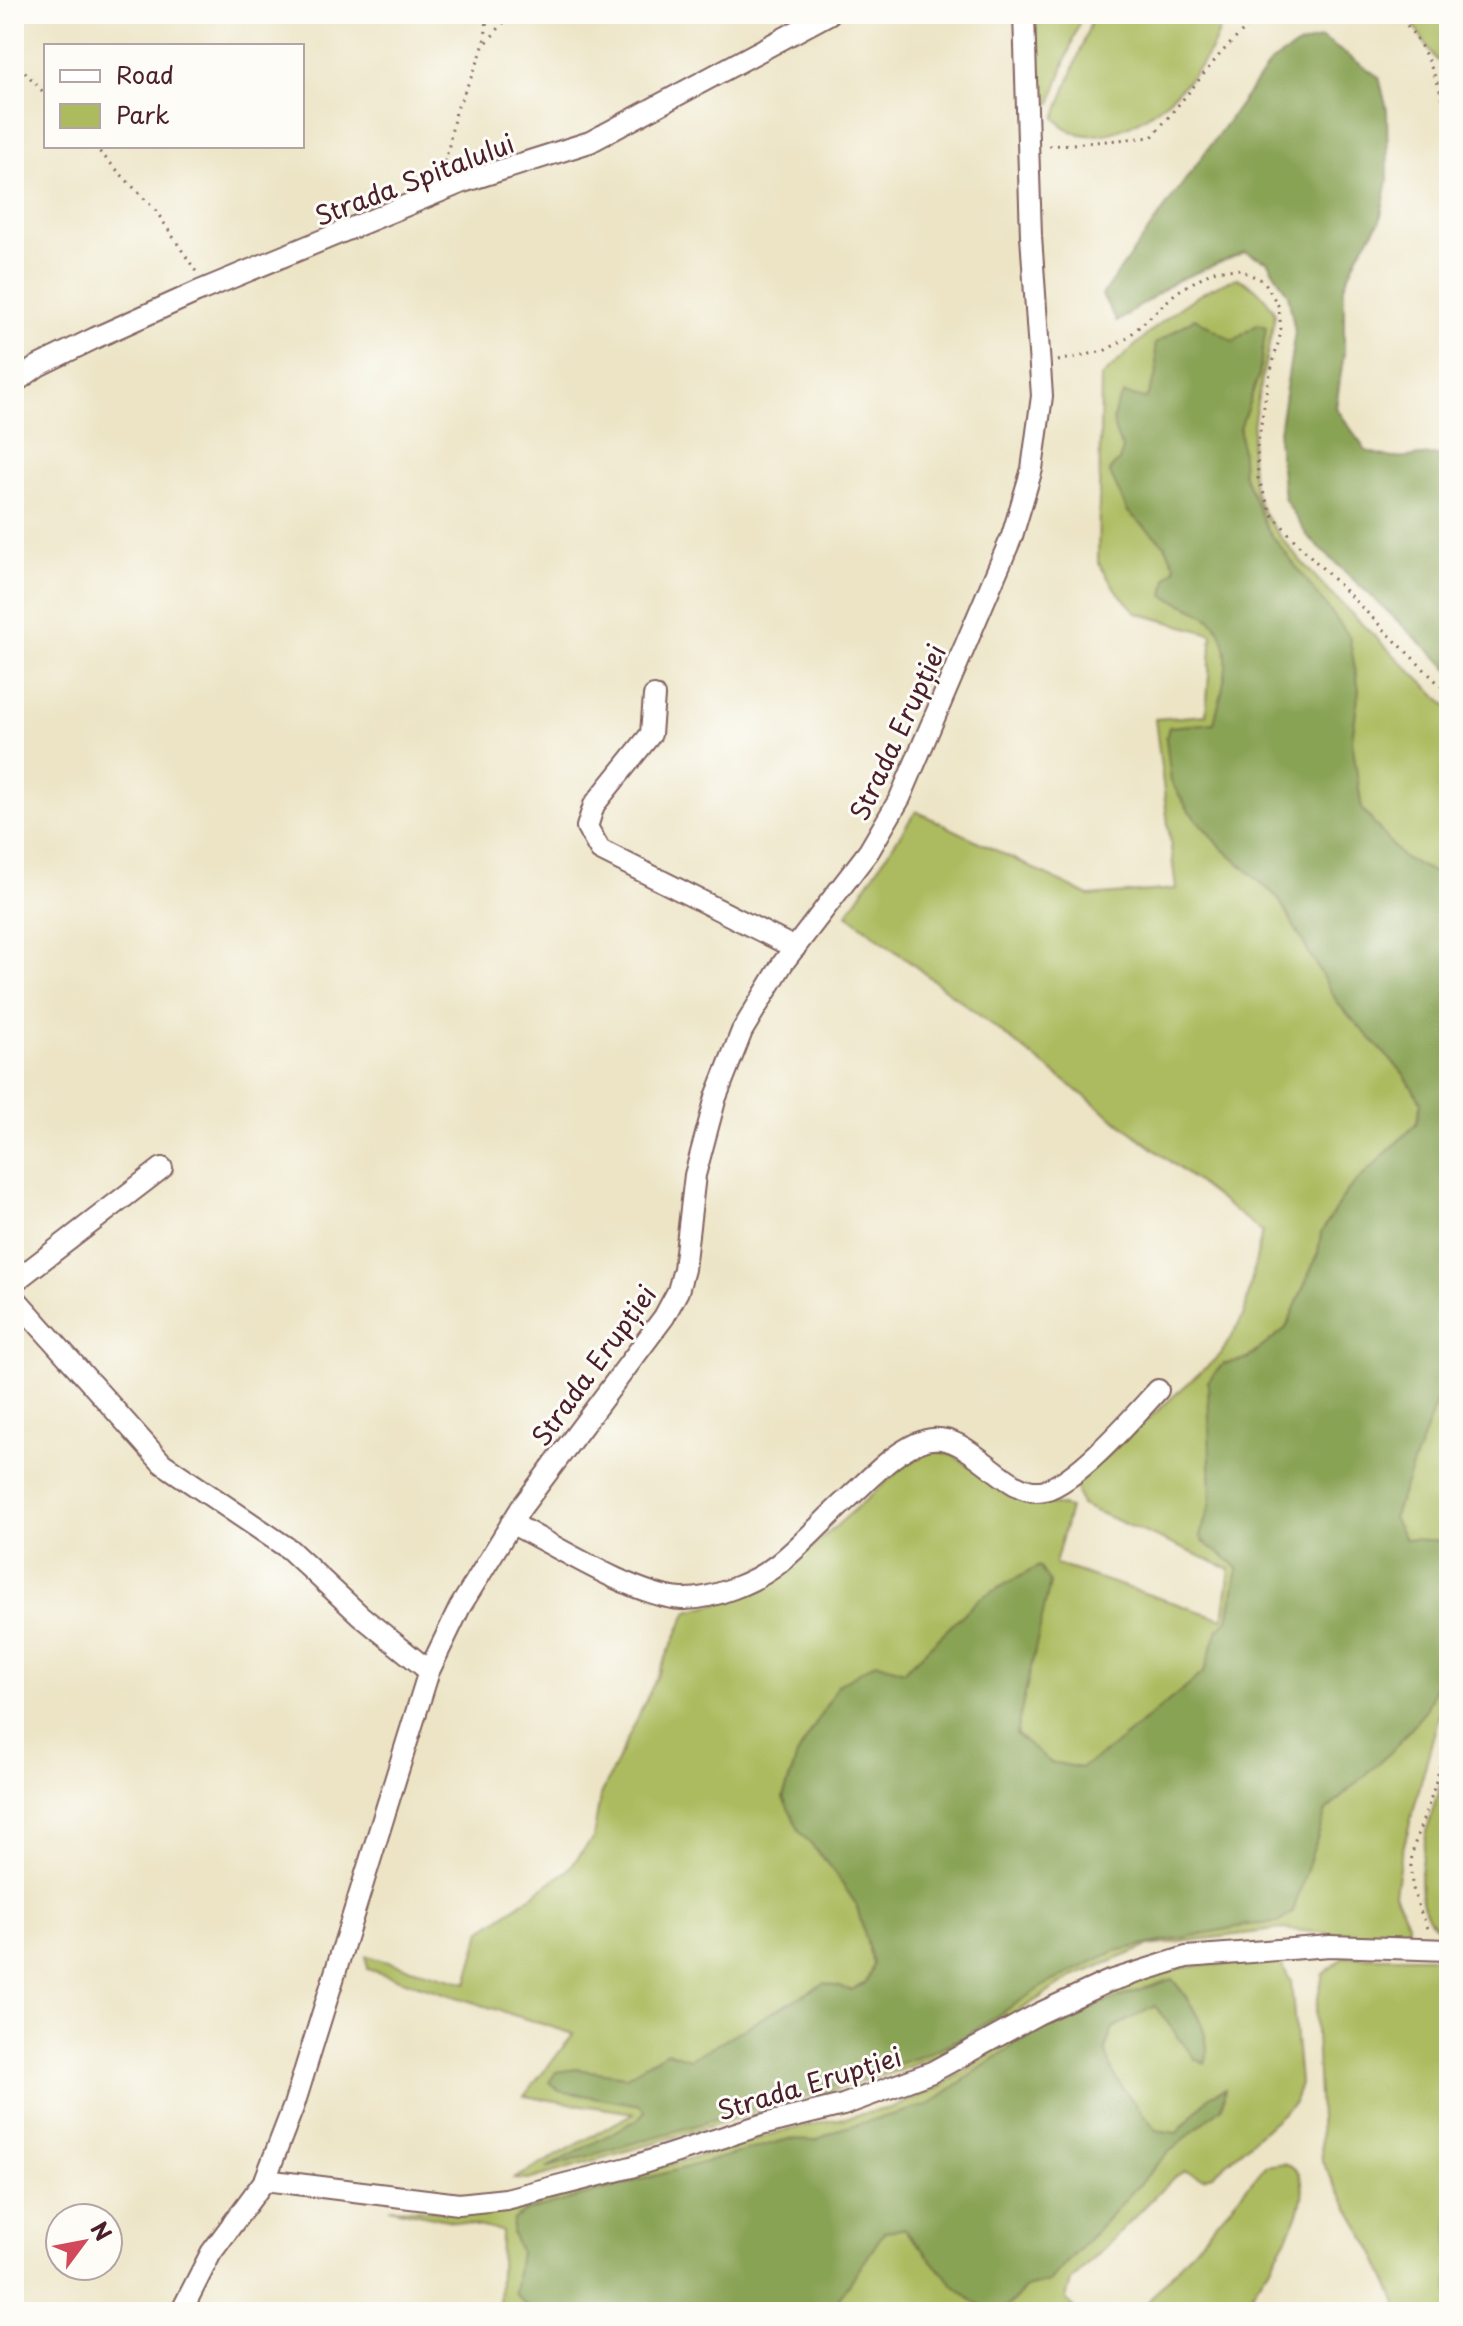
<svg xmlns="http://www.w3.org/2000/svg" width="1463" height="2326" font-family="'Playpen Sans',sans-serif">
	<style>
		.green { fill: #acbb5e; stroke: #7b6d44; stroke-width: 2 }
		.forest { fill: #89a355; stroke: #6a6140; stroke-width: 2 }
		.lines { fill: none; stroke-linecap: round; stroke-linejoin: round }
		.minor-casing { stroke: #836461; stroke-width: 24 }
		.path { stroke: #836461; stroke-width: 3; stroke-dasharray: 2 6; stroke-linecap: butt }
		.minor { stroke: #fff; stroke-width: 20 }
		.labels { text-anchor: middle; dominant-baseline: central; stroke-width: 6; stroke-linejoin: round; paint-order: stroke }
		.street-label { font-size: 26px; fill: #4a1f2b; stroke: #fdfcf7 }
	</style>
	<rect width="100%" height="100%" fill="#fdfcf7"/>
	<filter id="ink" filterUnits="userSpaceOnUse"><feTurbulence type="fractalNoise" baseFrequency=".0125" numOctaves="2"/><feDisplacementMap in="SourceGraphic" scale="16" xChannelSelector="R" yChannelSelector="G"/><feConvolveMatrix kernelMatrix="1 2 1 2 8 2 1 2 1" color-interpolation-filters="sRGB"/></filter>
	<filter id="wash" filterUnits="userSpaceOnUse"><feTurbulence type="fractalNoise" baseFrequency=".006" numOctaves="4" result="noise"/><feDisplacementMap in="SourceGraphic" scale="32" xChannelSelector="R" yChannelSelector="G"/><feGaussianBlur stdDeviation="1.8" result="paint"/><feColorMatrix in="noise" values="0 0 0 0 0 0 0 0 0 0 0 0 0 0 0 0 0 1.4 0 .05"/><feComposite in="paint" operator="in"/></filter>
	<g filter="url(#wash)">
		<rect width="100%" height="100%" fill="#ece4c5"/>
		<path class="green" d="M1035,14H1082L1051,103L1036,109Z
			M1094,14H1219C1234,53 1109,181 1055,118Z
			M1407,14H1449V66L1435,59Z
			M1237,278C1255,286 1266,296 1275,313C1267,370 1240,438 1256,495C1270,546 1406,664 1449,708V1678L1400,1860L1395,1893L1408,1923L1407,1935L1396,1940L1282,1929L1149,1946L1073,1977L959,2048L898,2071L528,2180L514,2179L634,2113L524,2096L574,2034L367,1969L366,1956L467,1983L481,1931L567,1871L593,1838L600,1797L688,1611L729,1600L777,1578L910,1461L932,1450L952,1455L1018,1497L1070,1508L1055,1564L1223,1619L1230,1569L1081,1505L1075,1484L1221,1354L1244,1315L1262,1232L847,914L916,811L1089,896L1176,889L1155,719L1206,715L1212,634L1137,613L1115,589L1098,562L1101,377C1143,340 1183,294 1237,278Z
			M1449,1756V1935C1390,1910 1438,1799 1449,1756Z
			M1344,1957H1449V2312H1401L1374,2252L1322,2162L1315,2012L1323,1974Z
			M1280,1961L1291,1982L1300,2083L1294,2103L1213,2175L1203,2178L1185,2171L1173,2178L1071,2281L1066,2299L1077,2312H506L499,2310L501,2231L389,2208L505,2213L783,2131L895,2107L942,2086L1046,2016L1151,1976L1188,1966Z
			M1284,2163C1339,2181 1257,2285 1238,2312H1139L1265,2166Z"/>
		<path class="forest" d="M1322,38L1379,77L1387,110L1388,180L1380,221L1358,255L1344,286V352L1336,407L1366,451L1392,458L1449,454V669L1308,537L1284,498L1278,438L1295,332L1288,294L1267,261L1245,252L1176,281L1117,322L1102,295L1270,63L1297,46Z
			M1195,318L1233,341L1258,324L1266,327L1259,375L1240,428L1243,473L1267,529L1349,636L1359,690L1352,740L1362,809L1402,857L1449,880V1368L1393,1518L1405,1539L1449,1541V1596L1437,1683L1426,1710L1392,1751L1326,1811L1293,1912L1278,1923L1248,1925L1115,1951L1043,1986L966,2036L922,2056L826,2088L546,2168L637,2120L645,2111L640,2105L559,2091L549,2082L556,2072L576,2069L626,2076L667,2052L690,2059L824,1983L851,1990L866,1983L873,1964L856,1904L829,1865L800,1832L783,1798L797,1756L838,1685L876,1662L904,1671L980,1598L1039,1566L1050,1583L1016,1734L1050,1762L1081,1768L1111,1748L1204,1672L1218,1629L1228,1620L1238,1569C1227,1554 1208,1551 1200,1536L1211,1502L1208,1381L1223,1364L1247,1359L1286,1328L1318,1253L1321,1233L1346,1192L1416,1124L1421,1102L1403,1073L1338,1004L1278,898L1221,847L1189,811L1171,782L1166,738L1169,727L1214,723C1221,693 1237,652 1215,624C1204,611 1179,603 1164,596L1167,578L1176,567L1165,545L1128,512L1109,471L1119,461L1123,449C1111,428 1109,414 1124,394L1146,399L1157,374L1155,344Z
			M1172,1979C1190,2000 1214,2035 1205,2064L1195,2059L1155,2006L1113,2028L1105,2051L1116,2079L1156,2130L1177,2133L1211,2095L1225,2089L1222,2107L1168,2153L1049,2282L1026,2288L1002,2312C965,2312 930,2253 903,2229L885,2231L830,2312H539L527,2307L514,2293L520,2252L512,2233L513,2220L524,2212L789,2139L816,2140L840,2129L928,2105L1044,2024Z"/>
	</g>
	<g filter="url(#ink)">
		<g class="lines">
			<defs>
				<path id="minor" d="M14,383L38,366L95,338L197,292L463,182L590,142L829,14
					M654,696L651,734L594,805L587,827L600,850L795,948
					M14,1282L162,1168
					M14,1297L162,1463L289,1549L361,1616L429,1671
					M511,1523C554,1545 636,1597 682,1599C712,1600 755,1582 778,1564C802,1545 822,1522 844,1502C868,1481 895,1449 926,1440C970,1428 1006,1501 1045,1490C1079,1480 1133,1417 1158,1390
					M265,2180L459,2204L506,2199L631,2167L761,2125L843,2105L932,2072L1038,2014L1107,1982L1186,1957L1330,1946L1449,1950
					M181,2312L211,2253L265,2180L294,2105L429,1671L460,1607L521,1508L664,1317L678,1291L684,1269L695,1175L716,1097L742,1031L783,963L869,851L900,798L1012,536L1032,469L1042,396L1031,236L1024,14"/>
			</defs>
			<use href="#minor" class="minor-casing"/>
			<path class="path" d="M1396,14C1426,42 1435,78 1449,116
				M487,42L511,14
				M14,60L46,95
				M94,146L156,211L197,273
				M1049,146L1152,137L1221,53L1260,14
				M441,169C451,150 450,129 457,109C470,76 489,50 486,14
				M1058,361L1104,351L1126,339L1177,292L1212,271L1238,269L1264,281L1279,307L1281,332L1268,382L1257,448L1258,478L1271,513L1297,543L1449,694
				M1428,1928C1394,1859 1418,1846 1436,1781C1442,1761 1445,1740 1449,1720"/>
			<use href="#minor" class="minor"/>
		</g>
	</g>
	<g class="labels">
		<g class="street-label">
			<text transform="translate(414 179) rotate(-21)">Strada Spitalului</text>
			<text transform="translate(897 732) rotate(-65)">Strada Erupției</text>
			<text transform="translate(593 1365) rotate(-54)">Strada Erupției</text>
			<text transform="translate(809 2083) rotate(-17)">Strada Erupției</text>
		</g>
	</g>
	<rect width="1463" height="2326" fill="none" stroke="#fdfcf7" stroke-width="48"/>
	<rect x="44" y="44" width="260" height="104" fill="#fdfcf7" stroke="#b5a4a5" stroke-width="2"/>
	<rect x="60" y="70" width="40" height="12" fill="#ffffff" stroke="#b5a4a5" stroke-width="2"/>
	<text x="116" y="84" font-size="24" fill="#4a1f2b">Road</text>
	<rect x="60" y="104" width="40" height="24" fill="#acbb5e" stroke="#b5a4a5" stroke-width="2"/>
	<text x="116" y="124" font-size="24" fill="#4a1f2b">Park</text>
	<g transform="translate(84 2242) rotate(58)"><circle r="38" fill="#fdfcf7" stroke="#b5a4a5" stroke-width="2"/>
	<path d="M0-6L14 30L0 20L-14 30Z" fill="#d1495b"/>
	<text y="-12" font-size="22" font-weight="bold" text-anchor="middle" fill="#4a1f2b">N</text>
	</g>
</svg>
